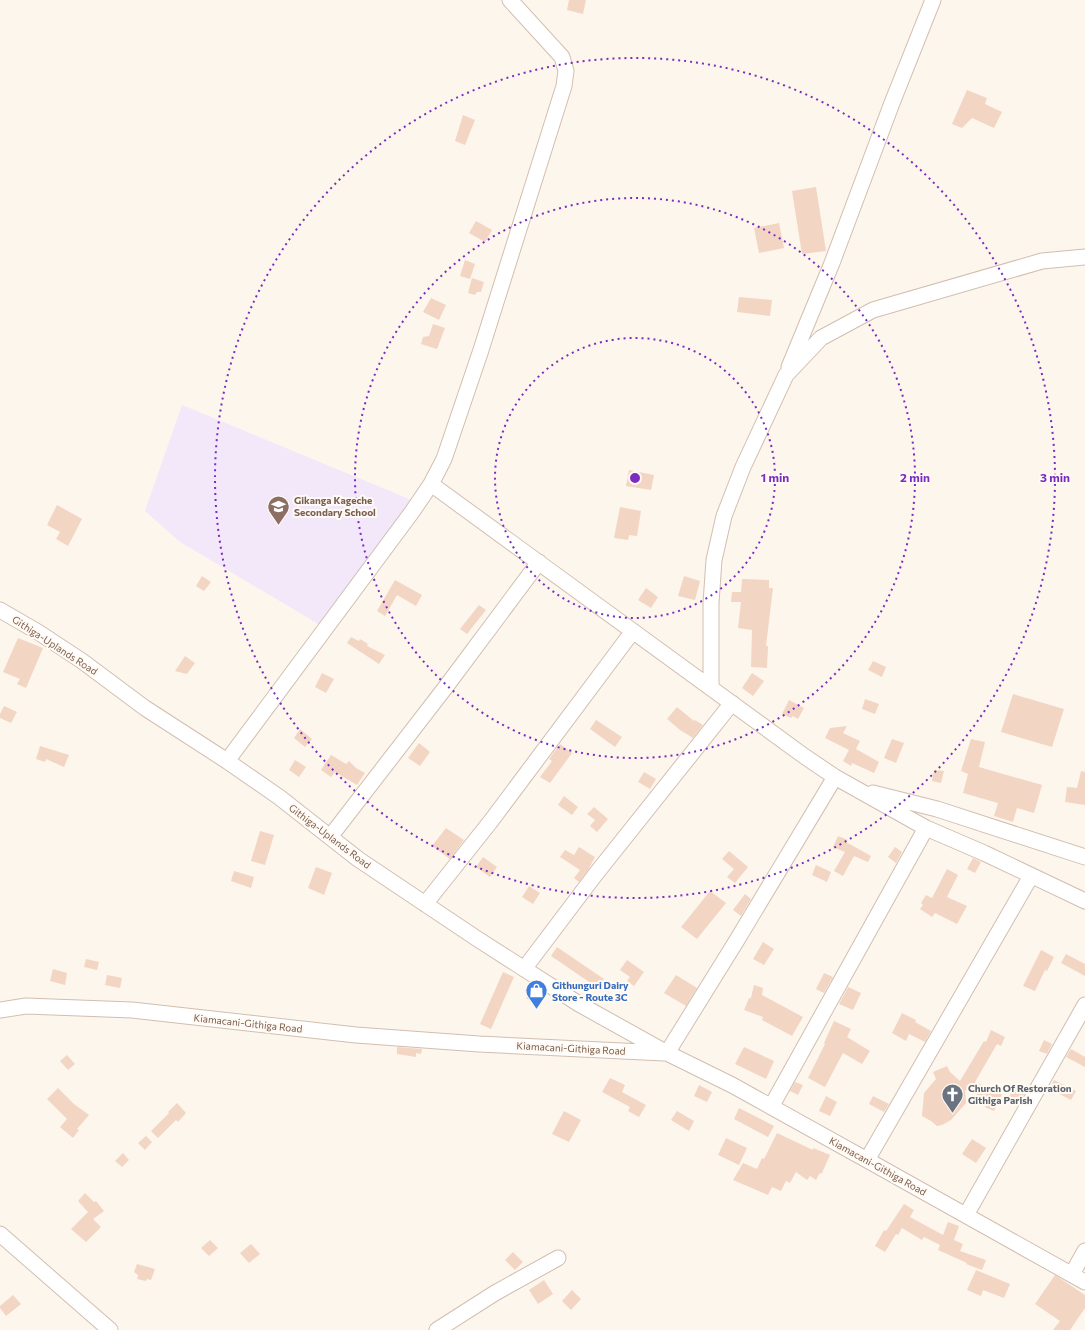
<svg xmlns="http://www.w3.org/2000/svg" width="1085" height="1330" font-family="Commissioner,sans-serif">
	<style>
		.education { fill: #f3e8fa }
		.building { fill: #f3d5c3 }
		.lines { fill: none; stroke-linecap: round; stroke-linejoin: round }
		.minor-casing { stroke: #d1beb0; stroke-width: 17 }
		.minor { stroke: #fff; stroke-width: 15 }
		.ring { fill: none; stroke: #7b2cbf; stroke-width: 2; stroke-dasharray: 2 4 }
		.labels { text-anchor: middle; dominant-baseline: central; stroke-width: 4; stroke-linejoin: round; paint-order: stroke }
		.education-label { font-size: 10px; font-weight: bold; fill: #785e54; stroke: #fffaf3; text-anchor: start }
		.street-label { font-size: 10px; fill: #7a5c4d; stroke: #fffaf3 }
		.shop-label { font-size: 10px; font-weight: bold; fill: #366cbe; stroke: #fffaf3; text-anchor: start }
		.worship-label { font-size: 10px; font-weight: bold; fill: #5b616d; stroke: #fffaf3; text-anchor: start }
		.centre { fill: #7b2cbf; stroke: #fffaf3; stroke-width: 2 }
		.ring-label { font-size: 12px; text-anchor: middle; font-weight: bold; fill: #7b2cbf; stroke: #fffaf3; stroke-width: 4; stroke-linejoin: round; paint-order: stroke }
	</style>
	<rect width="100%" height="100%" fill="#fdf6ec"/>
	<path class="education" d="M182,405L414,501L320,625L180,542L145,511Z"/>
	<path class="building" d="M569,0H586L583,14L567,10Z
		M967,90L987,98L985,104L1002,112L994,128L972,118L962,128L952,124Z
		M463,115L475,120L465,145L455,141Z
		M816,187L826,251L802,254L792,191Z
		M476,221L492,230L485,242L469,233Z
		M779,223L784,248L759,253L754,228Z
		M465,260L475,264L470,279L460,276Z
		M472,278L484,282L481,292H477L475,295L468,293Z
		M739,297L772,300L770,316L737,312Z
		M431,298L446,305L439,320L423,312Z
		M433,324L445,328L437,349L421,344L423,337L429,336Z
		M629,470L654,475L651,490L626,486Z
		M57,505L82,519L68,546L56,539L60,532L47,525Z
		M620,507L641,511L637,536L629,535L628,540L614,538Z
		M202,576L211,582L204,591L196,586Z
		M684,576L700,581L695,600L678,596Z
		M742,579L769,580V588H773L766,646H768L767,668L751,667L752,630L738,628L741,602H731L732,592H741Z
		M395,580L422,595L416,606L397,595L385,616L377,611Z
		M646,588L658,597L651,608L638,600Z
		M479,605L486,610L467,634L460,629Z
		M351,637L359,641L360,639L368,644L367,646L385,655L379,664L347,643Z
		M18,638L43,648L26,688L17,684L20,679L3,672Z
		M185,656L195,663L187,674L175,671Z
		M873,661L886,667L882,677L868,670Z
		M322,673L334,679L326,693L315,687Z
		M752,673L764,681L753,696L742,688Z
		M1013,694L1064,709L1052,747L1001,732Z
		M865,699L879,704L875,714L862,709Z
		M789,700L804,708L798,719L793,716L791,718L782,714Z
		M4,706L17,712L11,723L0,718V714Z
		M677,707L694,721L695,720L703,725L693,738L680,730L667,719Z
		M596,720L622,737L615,747L590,729Z
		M847,726L843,733L860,741L856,749L879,762L874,773L852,763L851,766L843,761L849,750L825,738L830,728Z
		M300,729L312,739L305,747L294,738Z
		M892,739L904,743L896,763L884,758Z
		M971,739L985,742L979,767L1042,785L1034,813L1017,808L1013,822L994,816L998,803L963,793L968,774L961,771Z
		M419,743L430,752L420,766L408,758Z
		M560,744L572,753L550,783L540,777L552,761L549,759Z
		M40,746L69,755L64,767L46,759L45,762L36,759Z
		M331,755L346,764L349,761L356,768L365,773L357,785L335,772L331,777L321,770Z
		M295,760L306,767L299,777L289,770Z
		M934,770L944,771L941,783L932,781Z
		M1081,771L1085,772V805L1065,802L1067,787L1077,788Z
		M644,772L656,779L650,789L638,782Z
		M564,796L578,807L572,815L558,805Z
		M594,807L608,819L597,832L590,826L595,820L587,814Z
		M446,828L464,840L450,859L432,846Z
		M260,831L274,835L265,865L251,861Z
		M838,836L848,840L846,842L871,856L868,862L854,856L843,876L834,871L845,852L833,847Z
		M579,847L595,857L588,870L579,882L574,878L580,870L560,857L565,850L574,855Z
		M895,847L902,852L896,863L888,857Z
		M729,851L748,867L735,883L727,877L734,869L722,859Z
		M483,857L497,867L490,877L476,867Z
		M973,858L981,862L975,873L967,869Z
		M816,865L831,872L827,882L812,875Z
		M316,867L332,873L324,895L308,888Z
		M947,869L958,875L947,897L967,906L957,924L935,913L932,917L920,909L923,905L921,903L926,895L932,898Z
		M234,871L254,877L251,888L231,881Z
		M529,886L540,893L533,904L522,897Z
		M710,891L726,903L697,939L681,927Z
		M745,894L751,899L741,916L733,910Z
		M763,942L774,949L764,965L753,959Z
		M557,947L604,979L598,988L551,956Z
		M1041,950L1054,957L1047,971L1045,970L1035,991L1023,986Z
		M1066,954L1085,964V976L1061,963Z
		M86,959L99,962L97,970L84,967Z
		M627,960L644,972L634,986L627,981L630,977L620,970Z
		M53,969L67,973L65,985L50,981Z
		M503,972L514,977L491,1029L480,1024Z
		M824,973L833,977L824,993L816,989Z
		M107,975L122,978L120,988L105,985Z
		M676,975L697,988L686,1006L664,993Z
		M754,985L763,988L762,995L803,1017L792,1036L762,1020L763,1017L744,1010L749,998H751Z
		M533,987L543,994L537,1005L526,998Z
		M848,987L861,993L853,1010L839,1004Z
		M902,1013L916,1020L915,1022L931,1031L925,1042L909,1034L906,1041L892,1033Z
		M834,1021L851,1029L847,1037L870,1051L862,1064L843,1053L825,1087L808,1078L825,1044L824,1043Z
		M991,1030L1005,1037L1001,1046L997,1044L975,1082L1002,1094L994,1111L985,1107L988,1099L965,1090L966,1103L951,1120L942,1125L937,1126L931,1121L922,1116L924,1093L936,1079L933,1072L947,1066L950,1072L960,1081L984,1041L986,1042Z
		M1044,1040L1052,1044L1047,1054L1039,1051Z
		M397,1047L422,1049L421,1054L416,1053V1057L397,1054Z
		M744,1047L774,1061L766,1079L735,1064Z
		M1071,1049L1085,1057V1067L1066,1057Z
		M67,1055L75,1064L68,1070L60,1061Z
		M610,1078L625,1085L622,1092L646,1105L639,1117L628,1111L630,1107L602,1092Z
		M1054,1080L1076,1091L1071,1100L1050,1089Z
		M795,1082L803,1085L798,1095L790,1091Z
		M699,1085L712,1092L707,1102L694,1096Z
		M1014,1086L1025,1092L1020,1102L1009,1097Z
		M58,1088L74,1104L89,1115L77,1129L79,1130L73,1138L60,1127L67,1119L47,1099Z
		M826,1096L837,1102L830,1116L819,1111Z
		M873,1096L889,1104L884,1112L869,1104Z
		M177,1103L186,1113L178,1122L176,1120L158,1138L151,1131L169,1113L168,1112Z
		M739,1108L774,1126L768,1137L734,1119Z
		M564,1111L581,1120L569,1142L552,1134Z
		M677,1111L694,1121L689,1131L671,1120Z
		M777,1133L813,1150V1148L830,1155L822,1173L819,1174L816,1180L810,1176L807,1180L796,1172L790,1183L786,1181L781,1191L772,1187L768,1195L733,1180L743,1163L757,1169L762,1158L764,1159Z
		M146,1136L152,1142L145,1150L138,1143Z
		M726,1138L747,1148L739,1165L718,1155Z
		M972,1139L986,1148L976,1163L962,1154Z
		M123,1153L129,1160L122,1167L115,1161Z
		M85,1193L94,1202L96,1201L104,1211L93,1219L101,1227L86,1242L71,1229L88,1212L78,1201Z
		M904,1204L914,1210L910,1217L943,1235L948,1222L959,1226L954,1240L963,1244L960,1251L986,1260L982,1270L966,1264L967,1263L938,1250L940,1245L924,1237L922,1240L902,1228L898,1235L896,1234L885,1252L875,1246L884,1230L886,1231Z
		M210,1240L218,1248L209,1256L201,1248Z
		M251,1244L260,1254L249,1263L240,1253Z
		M513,1252L523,1262L515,1270L505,1260Z
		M137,1264L155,1269L151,1280L147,1279L146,1281L137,1279L138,1275L134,1272Z
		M976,1270L1010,1284L1004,1298L983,1290L981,1296L967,1290Z
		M1055,1275L1085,1295V1308L1070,1330H1053L1060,1321L1035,1304Z
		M544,1280L553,1294L538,1304L529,1290Z
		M572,1290L581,1299L571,1310L562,1301Z
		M13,1295L21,1304L6,1316L0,1308V1306Z"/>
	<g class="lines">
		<defs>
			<path id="minor" d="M789,367L832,263L892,103L933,0
				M431,484L804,756L835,777L926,828L984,853L1085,901
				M0,610L38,632L82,661L145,708L227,761L279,797L358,859L476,938L579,1004L667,1053L732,1085L867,1160L1085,1282
				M711,687V603L714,560L724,516L743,467L786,375L821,338L873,310L1042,261L1085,257
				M227,761L412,512L431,484L444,459L481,350L564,86L566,71L562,57L510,0
				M873,793L937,809L1085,857
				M330,837L445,688L539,562
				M425,904L491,821L633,631
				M524,969L595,875L732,703
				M0,1010L26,1006L132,1010L356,1035L479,1044L664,1053
				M667,1053L737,940L835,777
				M771,1107L926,828
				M867,1160L1031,876
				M966,1215L1085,1005
				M0,1234L110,1330
				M1072,1274L1085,1251
				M437,1330L495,1293L558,1258"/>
		</defs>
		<use href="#minor" class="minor-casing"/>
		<use href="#minor" class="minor"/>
	</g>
	<g class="ring">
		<circle cx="635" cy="478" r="140"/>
		<circle cx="635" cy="478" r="280"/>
		<circle cx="635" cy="478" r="420"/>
	</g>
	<defs>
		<symbol id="school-pin" viewBox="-11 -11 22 30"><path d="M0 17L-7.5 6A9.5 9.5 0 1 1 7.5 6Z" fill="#8d6e63" stroke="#fffaf3"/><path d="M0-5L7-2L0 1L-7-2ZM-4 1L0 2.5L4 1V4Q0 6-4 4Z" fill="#fff"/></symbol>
		<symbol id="shop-pin" viewBox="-11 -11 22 30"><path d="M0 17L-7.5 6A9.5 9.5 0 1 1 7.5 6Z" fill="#3f7fe0" stroke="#fffaf3"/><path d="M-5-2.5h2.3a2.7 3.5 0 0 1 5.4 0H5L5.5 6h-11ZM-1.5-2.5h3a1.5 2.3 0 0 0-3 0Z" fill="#fff"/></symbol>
		<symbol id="church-pin" viewBox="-11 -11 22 30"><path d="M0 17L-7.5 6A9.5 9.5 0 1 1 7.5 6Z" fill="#6b7280" stroke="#fffaf3"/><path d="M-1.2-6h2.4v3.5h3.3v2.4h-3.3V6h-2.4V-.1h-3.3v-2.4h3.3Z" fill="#fff"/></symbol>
	</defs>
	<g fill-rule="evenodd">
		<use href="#school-pin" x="266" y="494" width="25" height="34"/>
		<use href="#shop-pin" x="524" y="978" width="25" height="34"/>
		<use href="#church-pin" x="940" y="1082" width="25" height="34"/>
	</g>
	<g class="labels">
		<g class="education-label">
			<text x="294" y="500">Gikanga Kageche<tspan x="294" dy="12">Secondary School</tspan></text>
		</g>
		<g class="street-label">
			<text transform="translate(55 645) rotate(33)">Githiga-Uplands Road</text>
			<text transform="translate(330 836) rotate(37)">Githiga-Uplands Road</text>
			<text transform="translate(248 1023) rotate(6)">Kiamacani-Githiga Road</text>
			<text transform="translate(571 1048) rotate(3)">Kiamacani-Githiga Road</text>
			<text transform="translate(878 1166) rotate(29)">Kiamacani-Githiga Road</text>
		</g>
		<g class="shop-label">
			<text x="552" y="985">Githunguri Dairy<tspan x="552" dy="12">Store - Route 3C</tspan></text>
		</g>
		<g class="worship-label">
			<text x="968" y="1088">Church Of Restoration<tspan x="968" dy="12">Githiga Parish</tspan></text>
		</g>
	</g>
	<circle cx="635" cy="478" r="6" class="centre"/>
	<g class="ring-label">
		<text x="775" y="482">1 min</text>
		<text x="915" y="482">2 min</text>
		<text x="1055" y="482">3 min</text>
	</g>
</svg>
